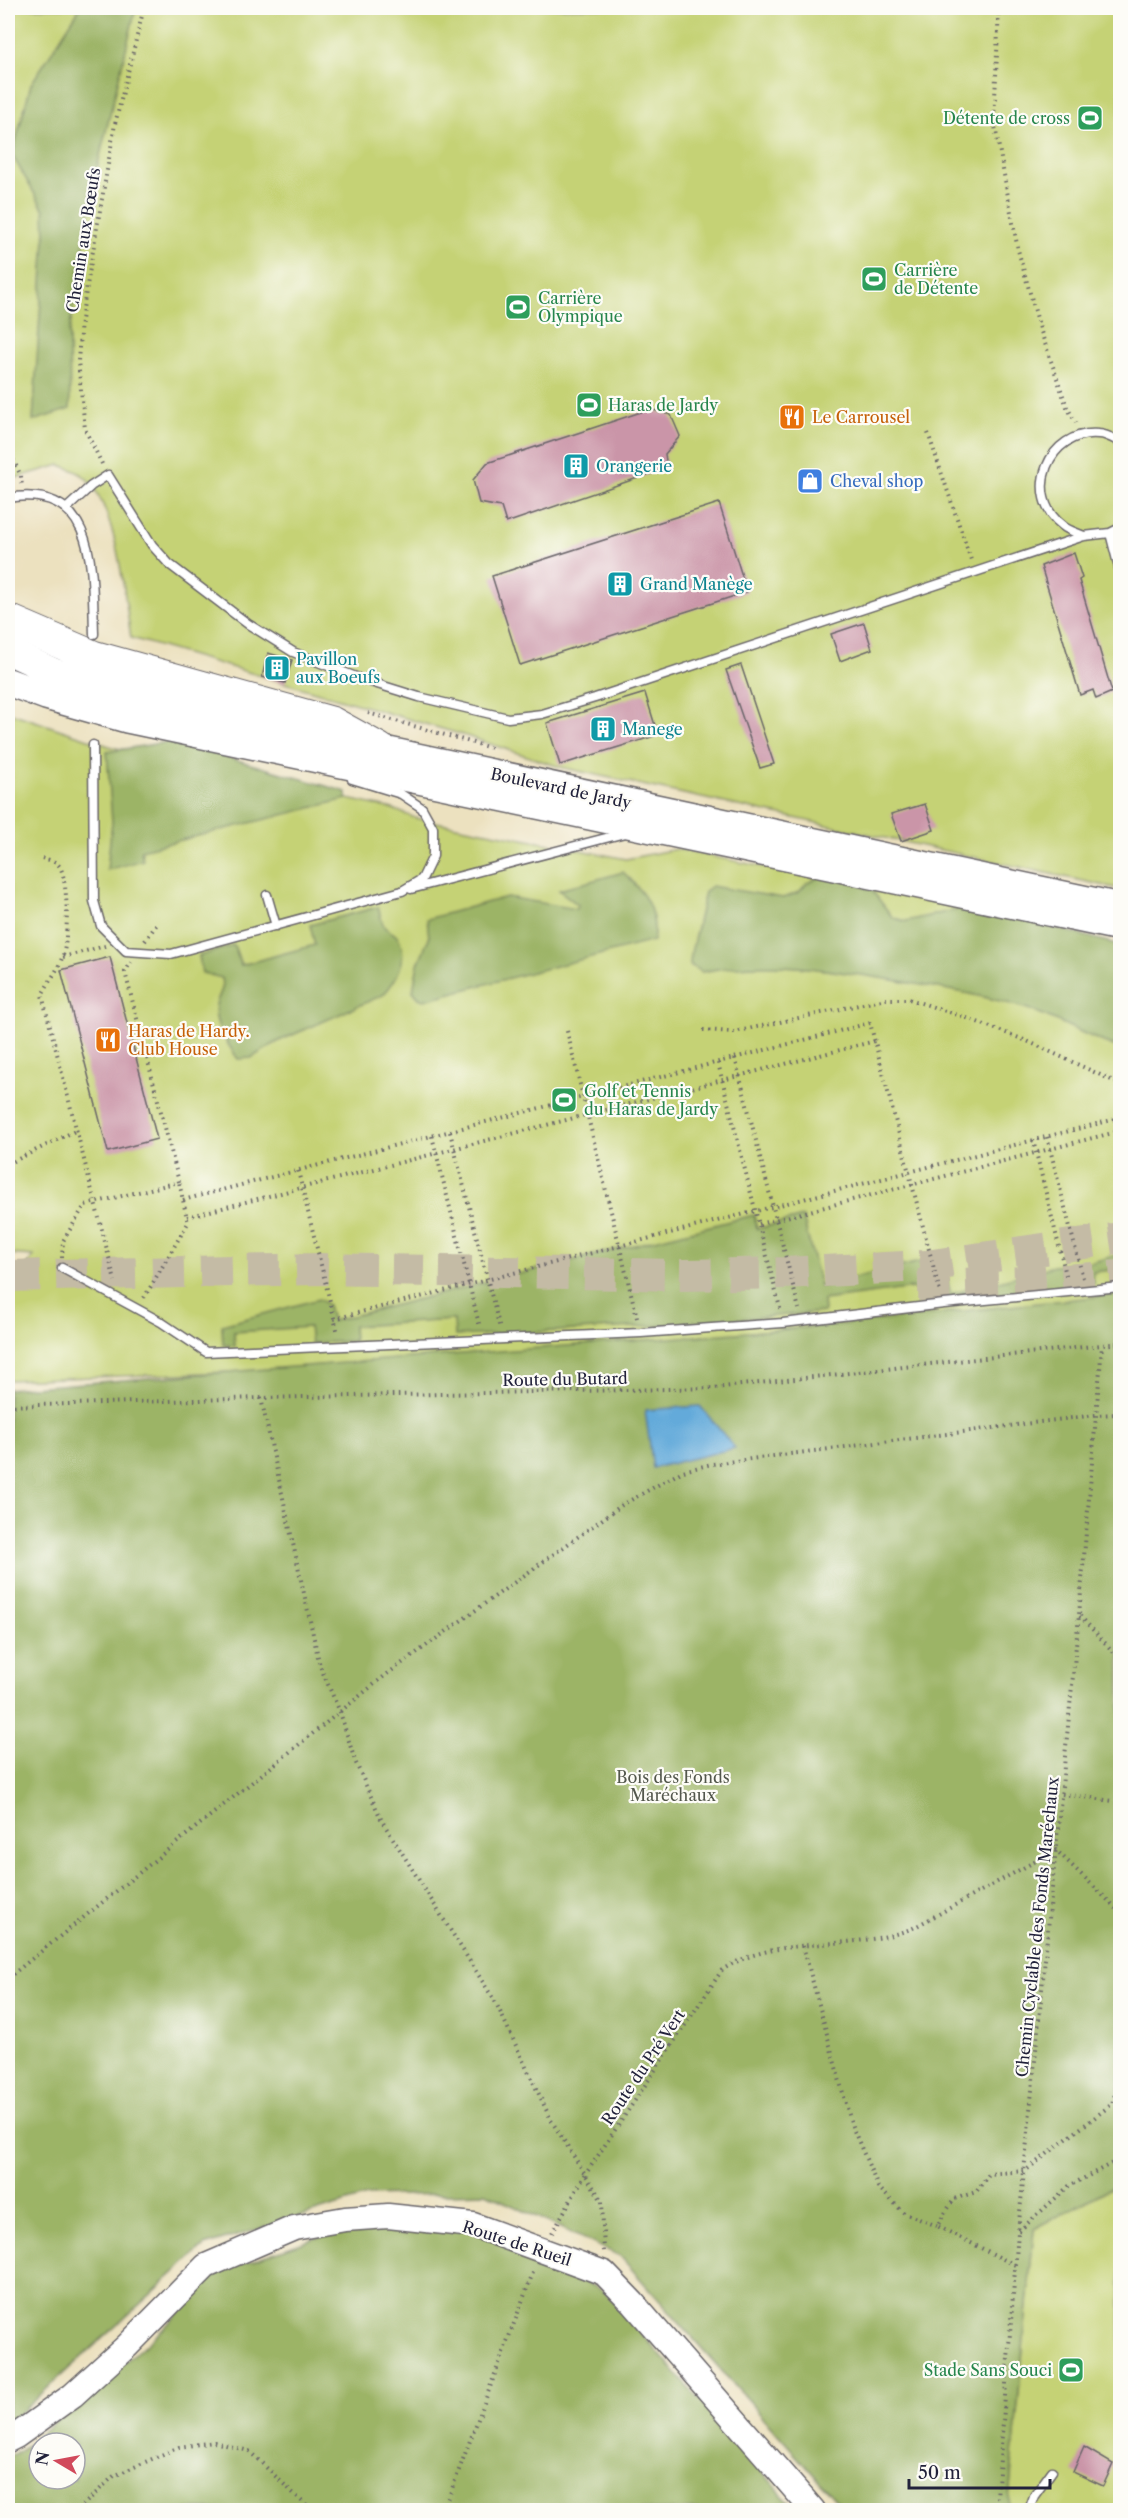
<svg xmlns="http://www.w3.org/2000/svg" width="1128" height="2518" font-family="'Libre Caslon Text',serif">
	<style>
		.green { fill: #c5d274; stroke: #747a58; stroke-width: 1.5 }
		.forest { fill: #9cb466; stroke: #5f6b50; stroke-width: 1.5; fill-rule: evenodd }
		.water { fill: #64aada; stroke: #43668a; stroke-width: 1.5 }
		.building { fill: #ca95a8 }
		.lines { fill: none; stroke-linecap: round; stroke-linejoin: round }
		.highway-tunnel { stroke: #c4bba5; stroke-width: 32; stroke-dasharray: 32 16; stroke-linecap: butt }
		.lane-casing { stroke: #696569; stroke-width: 11 }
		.secondary-casing { stroke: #696569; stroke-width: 27 }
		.primary-casing { stroke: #696569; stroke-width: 30 }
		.highway-casing { stroke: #696569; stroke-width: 34 }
		.path { stroke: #696569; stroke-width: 4; stroke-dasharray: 1.5 4.5; stroke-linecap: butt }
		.lane { stroke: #fff; stroke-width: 8 }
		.secondary { stroke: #fff; stroke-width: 24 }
		.primary { stroke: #fff; stroke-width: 27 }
		.highway { stroke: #fff; stroke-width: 32 }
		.labels { text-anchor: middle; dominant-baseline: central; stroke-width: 4.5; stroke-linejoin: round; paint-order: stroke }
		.leisure-label { font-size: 16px; fill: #27864d; stroke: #fdfcf7; text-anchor: start }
		.street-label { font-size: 16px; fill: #22223b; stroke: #fdfcf7 }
		.food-label { font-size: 16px; fill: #c56008; stroke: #fdfcf7; text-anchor: start }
		.culture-label { font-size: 16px; fill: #0d838f; stroke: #fdfcf7; text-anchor: start }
		.shop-label { font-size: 16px; fill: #366cbe; stroke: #fdfcf7; text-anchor: start }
		.park-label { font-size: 16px; fill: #53574c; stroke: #fdfcf7 }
	</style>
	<rect width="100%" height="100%" fill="#fdfcf7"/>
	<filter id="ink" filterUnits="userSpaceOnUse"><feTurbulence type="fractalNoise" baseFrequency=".0167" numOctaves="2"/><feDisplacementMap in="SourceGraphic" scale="12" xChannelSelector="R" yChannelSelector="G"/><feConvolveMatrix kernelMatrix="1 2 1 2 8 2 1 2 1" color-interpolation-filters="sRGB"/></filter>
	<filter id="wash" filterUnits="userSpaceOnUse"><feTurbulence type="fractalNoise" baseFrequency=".008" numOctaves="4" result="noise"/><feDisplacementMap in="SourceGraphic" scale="24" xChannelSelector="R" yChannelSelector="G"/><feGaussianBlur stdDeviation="1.35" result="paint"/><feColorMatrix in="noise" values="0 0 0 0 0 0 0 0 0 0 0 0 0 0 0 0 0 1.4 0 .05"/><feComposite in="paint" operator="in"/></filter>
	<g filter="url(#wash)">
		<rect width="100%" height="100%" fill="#ece1bf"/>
		<path class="green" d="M8,8H1120V889L560,767L463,735L131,638C124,594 118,510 85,477C78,471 69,468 60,465L8,480Z
			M8,712L112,747L393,809L415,818L626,859L676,849L995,914L1120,945V1307L394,1366L8,1380V1293L34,1256L8,1254Z
			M1120,2183V2510H1008L1034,2229Z"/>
		<path class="forest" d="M80,8H136L98,164L69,333L70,409L33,421L45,238L44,210L12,155L31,84Z
			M172,741L347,792V799L141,850L143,860L107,870L112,822L107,752Z
			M623,872C644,891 658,912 653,941L424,1000L419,998L413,991L418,964L429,938L427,919L507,897L576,909L578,905L559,890Z
			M822,876L844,879L872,890L893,918L906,921L973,906L1120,945V969L1116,970L1120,990V1048C1088,1038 1060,1020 1028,1009C984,995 939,988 893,980C831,970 764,958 702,972L690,965L691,953L705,892L711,886L783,898L799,892L807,883Z
			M378,907C380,912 381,921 384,926C387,931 395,932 398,938C410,958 396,981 383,995L279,1041L251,1058L238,1059C227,1043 210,1021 217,1001C221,991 224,988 222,978L202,973L199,956L234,945L241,965L315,945L310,925Z
			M754,1215L757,1229L803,1217L820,1286L941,1257L951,1294L1054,1266L1090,1263L1120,1254V1269L1093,1272L1094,1284L928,1301L913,1288L823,1300L824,1312L656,1326L455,1336L454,1320L353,1326L354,1341L311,1343L309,1327L234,1332L235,1346L223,1345L222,1325L319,1299L328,1305L332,1321Z
			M1120,1294V2183L1034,2229L1008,2510H845L620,2256L486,2193L367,2196L204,2246L8,2424V1389L826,1326Z
			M371,2219L481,2228L605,2292L796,2510H8V2456L19,2452L160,2332L218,2272ZM39,2443H75V2479H39Z"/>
		<path class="water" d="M700,1406L735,1448L653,1468L645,1410Z"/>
		<g id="blocks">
			<path class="building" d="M650,409L671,415L680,436L665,454L667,468L506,523L501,507L479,503L473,480L487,463Z
				M719,503L747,592L520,665L492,576Z
				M1074,553L1082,578L1079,580L1112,692L1096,699L1093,690L1080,695L1041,566Z
				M864,623L872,649L840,661L831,634Z
				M268,653L292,660L285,683L262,677Z
				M741,665L774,764L760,768L726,670Z
				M645,693L658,735L560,765L547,723Z
				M925,804L934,830L901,841L891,814Z
				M110,957L157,1139L108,1152L61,970Z
				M1084,2447L1113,2464L1103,2486L1073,2472Z"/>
		</g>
	</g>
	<g filter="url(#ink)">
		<use href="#blocks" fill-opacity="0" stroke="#696569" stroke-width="1.5"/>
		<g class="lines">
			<path class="highway-tunnel" d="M8,1276L320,1269L686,1275L784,1273L926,1266L1120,1238
				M918,1285L1035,1282L1120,1276"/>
			<defs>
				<path id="lane" d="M8,498C98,483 92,571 94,634
					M66,509L91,486L108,475L152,545L169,564L248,624L293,652L361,679L419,697L508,718L542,714L595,698L1084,536L1110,533L1120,528
					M1110,533L1120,572
					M1084,536C1078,533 1069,531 1063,526C1022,496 1048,429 1099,434C1106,434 1114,439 1120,442
					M93,745L94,901L101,926L126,951L171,954L402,891L422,879L433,856V828L422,808L401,794L352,779
					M411,889L625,833
					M267,895L276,926
					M62,1268L161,1322L206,1352L641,1333L783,1323L944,1304L1120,1287
					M1029,2510L1034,2496L1052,2471"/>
				<path id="secondary" d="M8,2440L16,2436L73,2395L127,2346L206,2266L294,2228L345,2219L388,2216L473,2225L604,2273L633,2303L813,2510"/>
				<path id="primary" d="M8,651L54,672L145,699L1120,907
					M8,682L46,696L127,719L1120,927"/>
				<path id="highway" d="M8,620L94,657L332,723L379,749"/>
			</defs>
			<use href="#lane" class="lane-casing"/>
			<use href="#secondary" class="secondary-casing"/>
			<use href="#primary" class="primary-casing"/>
			<use href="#highway" class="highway-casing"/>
			<path class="path" d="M999,8L994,121L1018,250L1040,329L1067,407L1076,423
				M928,433L971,560
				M8,449L21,476L22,487
				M102,464L85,429L78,361L81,320L115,124L144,8
				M368,713L491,748
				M42,858C49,860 58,861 61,869C68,885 69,941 62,958C58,970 48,983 42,995L115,1281
				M145,941L157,924
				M63,957L105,946
				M703,1030L734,1032L886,999H909L964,1017L1027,1041L1120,1084
				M567,1031L638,1322
				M735,1058L799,1309
				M718,1063L781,1312
				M450,1132L500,1329
				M432,1136L480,1328
				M1047,1137L1083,1278
				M1033,1140L1067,1279
				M8,1164L77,1130
				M298,1171L338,1334
				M183,1200L870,1023L940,1292
				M187,1217L875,1041
				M759,1224L1120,1131
				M62,1258L63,1241L85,1205L179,1182L125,972L131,962
				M144,1298L188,1223L179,1182
				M334,1319L1120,1118
				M261,1398L320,1666L340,1712L355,1761L382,1821L496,2003L551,2120L602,2201L604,2252
				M8,1406L261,1398L714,1388L1120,1343
				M1080,1616L1120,1659
				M1062,1794L1120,1802
				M803,1946L852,2126L878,2187L904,2213L937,2226
				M8,1978L387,1674L622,1505L683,1471L712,1464L1095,1415L1120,1414
				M1019,2231L1069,2186L1120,2159
				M552,2233L585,2175L722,1970C778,1933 852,1953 913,1928L1056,1850L1120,1912
				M1015,2265L937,2226L954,2199L976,2192L989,2174L1025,2171L1112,2104L1120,2077
				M78,2510L114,2476L179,2447L214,2442L249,2451L311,2510
				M444,2510L534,2270
				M996,2510L1018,2232L1079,1615L1102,1346"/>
			<use href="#lane" class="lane"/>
			<use href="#secondary" class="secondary"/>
			<use href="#primary" class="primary"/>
			<use href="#highway" class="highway"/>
		</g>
	</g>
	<defs>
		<symbol id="stadium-square" viewBox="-11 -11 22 22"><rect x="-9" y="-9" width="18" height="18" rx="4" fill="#2e9e5b" stroke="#fdfcf7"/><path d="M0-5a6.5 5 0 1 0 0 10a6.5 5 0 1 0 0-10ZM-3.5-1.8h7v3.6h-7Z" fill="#fff"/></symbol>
		<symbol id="restaurant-square" viewBox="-11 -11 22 22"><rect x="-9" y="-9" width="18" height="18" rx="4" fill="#e8710a" stroke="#fdfcf7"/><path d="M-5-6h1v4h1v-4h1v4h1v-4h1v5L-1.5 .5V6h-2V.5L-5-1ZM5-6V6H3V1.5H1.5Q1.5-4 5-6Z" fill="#fff"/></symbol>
		<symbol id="building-square" viewBox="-11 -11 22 22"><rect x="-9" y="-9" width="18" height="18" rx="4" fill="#0f9aa8" stroke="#fdfcf7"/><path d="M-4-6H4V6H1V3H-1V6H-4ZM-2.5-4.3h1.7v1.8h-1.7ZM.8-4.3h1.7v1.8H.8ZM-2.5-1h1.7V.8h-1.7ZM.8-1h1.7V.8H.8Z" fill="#fff"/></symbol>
		<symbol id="shop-square" viewBox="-11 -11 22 22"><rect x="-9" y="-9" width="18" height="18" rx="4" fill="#3f7fe0" stroke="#fdfcf7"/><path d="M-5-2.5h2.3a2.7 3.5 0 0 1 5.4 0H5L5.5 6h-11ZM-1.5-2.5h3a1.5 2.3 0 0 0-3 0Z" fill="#fff"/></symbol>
	</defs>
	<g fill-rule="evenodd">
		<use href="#stadium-square" x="1075" y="103" width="30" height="30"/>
		<use href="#stadium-square" x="859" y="264" width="30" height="30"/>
		<use href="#stadium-square" x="503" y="292" width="30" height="30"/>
		<use href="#stadium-square" x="574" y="390" width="30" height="30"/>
		<use href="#restaurant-square" x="777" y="402" width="30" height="30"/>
		<use href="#building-square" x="561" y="451" width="30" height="30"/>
		<use href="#shop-square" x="795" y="466" width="30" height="30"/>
		<use href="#building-square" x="605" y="569" width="30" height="30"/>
		<use href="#building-square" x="262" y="653" width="30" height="30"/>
		<use href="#building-square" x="588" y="714" width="30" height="30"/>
		<use href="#restaurant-square" x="93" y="1025" width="30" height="30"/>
		<use href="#stadium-square" x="549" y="1085" width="30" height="30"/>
		<use href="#stadium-square" x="1056" y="2355" width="30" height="30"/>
	</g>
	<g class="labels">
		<g class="leisure-label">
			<text x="1070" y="118" text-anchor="end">Détente de cross</text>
			<text x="894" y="270">Carrière<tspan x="894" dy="18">de Détente</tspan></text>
			<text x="538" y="298">Carrière<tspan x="538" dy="18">Olympique</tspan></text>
			<text x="608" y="405">Haras de Jardy</text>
			<text x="584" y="1091">Golf et Tennis<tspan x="584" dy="18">du Haras de Jardy</tspan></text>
			<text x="1052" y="2370" text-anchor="end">Stade Sans Souci</text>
		</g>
		<g class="street-label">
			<text transform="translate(83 240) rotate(-81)">Chemin aux Bœufs</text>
			<text transform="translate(561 788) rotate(12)">Boulevard de Jardy</text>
			<text transform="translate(565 1379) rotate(-1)">Route du Butard</text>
			<text transform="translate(1037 1927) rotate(-84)">Chemin Cyclable des Fonds Maréchaux</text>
			<text transform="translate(643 2067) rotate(-56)">Route du Pré Vert</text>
			<text transform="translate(517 2243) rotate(18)">Route de Rueil</text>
		</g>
		<g class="food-label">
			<text x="812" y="417">Le Carrousel</text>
			<text x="128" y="1031">Haras de Hardy.<tspan x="128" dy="18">Club House</tspan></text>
		</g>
		<g class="culture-label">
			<text x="596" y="466">Orangerie</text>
			<text x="640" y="584">Grand Manège</text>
			<text x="296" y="659">Pavillon<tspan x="296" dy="18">aux Boeufs</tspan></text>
			<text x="622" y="729">Manege</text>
		</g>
		<g class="shop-label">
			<text x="830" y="481">Cheval shop</text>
		</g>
		<g class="park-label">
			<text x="673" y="1777">Bois des Fonds<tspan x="673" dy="18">Maréchaux</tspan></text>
		</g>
	</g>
	<rect width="1128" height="2518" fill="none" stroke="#fdfcf7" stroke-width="30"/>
	<g transform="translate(57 2461) rotate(280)"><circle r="28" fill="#fdfcf7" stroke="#a5a5ac" stroke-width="1.5"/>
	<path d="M0-4.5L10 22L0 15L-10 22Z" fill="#d1495b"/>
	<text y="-9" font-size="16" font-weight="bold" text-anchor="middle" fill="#22223b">N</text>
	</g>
	<path d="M909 2479v9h141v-9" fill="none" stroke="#22223b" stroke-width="3"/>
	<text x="918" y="2479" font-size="18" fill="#22223b" stroke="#fdfcf7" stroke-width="4.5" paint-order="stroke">50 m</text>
</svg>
